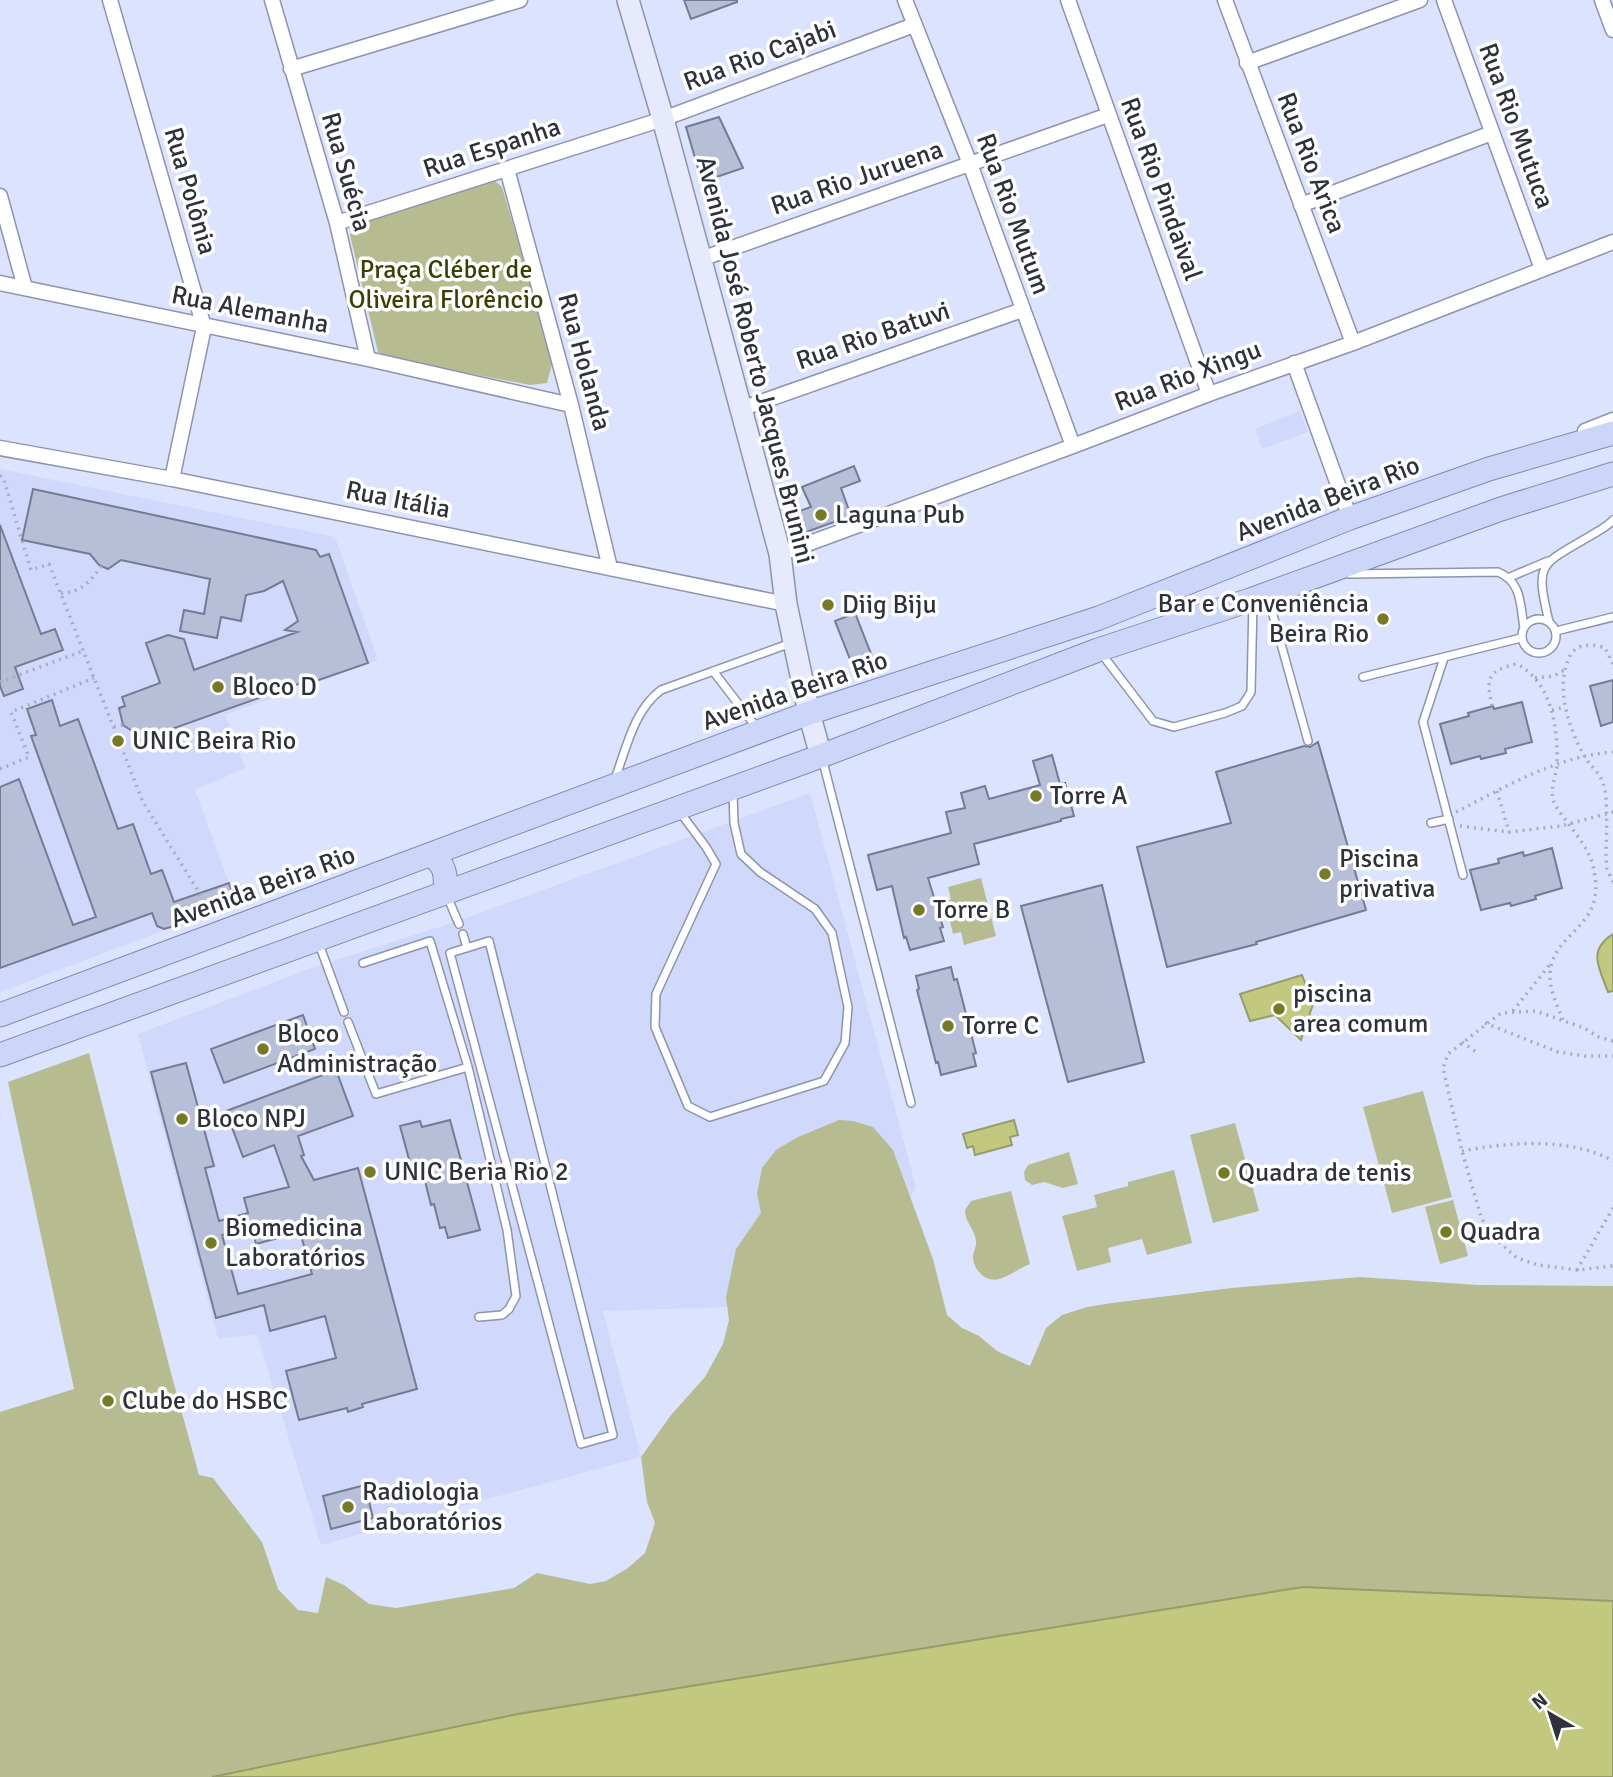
<svg xmlns="http://www.w3.org/2000/svg" width="1613" height="1777" font-family="Signika,sans-serif">
	<style>
		.built { fill: #d0d9fb }
		.green { fill: #b7bc90 }
		.water { fill: #c2c97e; stroke: #969c6a; stroke-width: 2 }
		.building { fill: #b7bed8; stroke: #757b93; stroke-width: 2; fill-rule: evenodd }
		.lines { fill: none; stroke-linecap: round; stroke-linejoin: round }
		.service-casing { stroke: #8d94ad; stroke-width: 10 }
		.minor-casing { stroke: #8d94ad; stroke-width: 17 }
		.secondary-casing { stroke: #8d94ad; stroke-width: 24 }
		.primary-casing { stroke: #7f8ab4; stroke-width: 25 }
		.path { stroke: #a6adc2; stroke-width: 3.5; stroke-dasharray: 2 5; stroke-linecap: butt }
		.service { stroke: #fff; stroke-width: 7 }
		.minor { stroke: #fff; stroke-width: 14 }
		.secondary { stroke: #e6eafc; stroke-width: 21 }
		.primary { stroke: #ccd6f8; stroke-width: 23 }
		.poi-dot { fill: #757a24; stroke: #fff; stroke-width: 2.5 }
		.labels { text-anchor: middle; dominant-baseline: central; stroke-width: 7; stroke-linejoin: round; paint-order: stroke }
		.street-label { font-size: 26px; fill: #2f323c; stroke: #fff }
		.park-label { font-size: 26px; fill: #3c3f03; stroke: #fff }
		.poi-label { font-size: 26px; fill: #2f323c; stroke: #fff; text-anchor: start }
	</style>
	<rect width="100%" height="100%" fill="#dbe3fe"/>
	<path class="built" d="M1300,411L1308,432L1262,449L1255,429Z
		M0,469L335,537L378,660L225,715L246,768L195,790L229,883L179,917L181,924L0,992Z
		M810,793L916,1187L853,1303L603,1311L641,1457L321,1545L257,1334L218,1339L138,1034L311,968L458,921Z"/>
	<path class="green" d="M488,181H495L502,187L553,360L547,383L530,385L389,358L378,352L350,235L355,224Z
		M981,878L996,936L964,945L961,932L953,934L945,901L951,899L948,887Z
		M89,1053L171,1373L199,1475L213,1478L262,1542L278,1589L298,1610L318,1613L326,1577L344,1585L369,1604L396,1608L514,1588L537,1573L590,1584L606,1581L628,1568L645,1553L655,1523L647,1502L641,1457L671,1415L705,1377L723,1344L729,1320L726,1297L736,1249L761,1213L757,1194L762,1168L776,1150L798,1137L839,1120L853,1121L873,1127L893,1150L933,1259L947,1315L962,1328L979,1336L997,1351L1030,1366L1046,1328L1062,1315L1087,1307L1112,1303L1232,1288L1360,1277L1478,1285L1613,1286V1601L1303,1587L518,1714L212,1777H0V1412L74,1389L8,1082Z
		M1423,1091L1452,1197L1392,1213L1363,1107Z
		M1235,1123L1259,1211L1213,1223L1190,1135Z
		M1069,1152L1078,1184L1063,1188L1044,1182L1032,1185L1025,1180L1024,1172L1028,1165Z
		M1174,1170L1192,1243L1147,1255L1142,1239L1108,1248L1111,1262L1077,1271L1062,1216L1097,1207L1094,1195L1128,1186V1182Z
		M1011,1191L1030,1264C1013,1270 996,1290 980,1273C976,1269 973,1263 973,1257C973,1251 977,1247 976,1241C975,1229 965,1223 965,1210L971,1201Z
		M1453,1200L1468,1256L1440,1264L1425,1207Z"/>
	<path class="water" d="M1613,934V991L1608,992C1599,968 1587,950 1613,934Z
		M1302,975L1313,1004L1301,1040L1275,1015L1250,1021L1240,994Z
		M1014,1120L1018,1135L1010,1137L1012,1145L975,1155L973,1146L967,1148L963,1134Z
		M1303,1587L1613,1601V1777H212L518,1714Z"/>
	<path class="building" d="M684,0H737V2L691,19Z
		M719,117L743,168L702,182L686,127Z
		M854,466L860,481L841,488L851,516L798,535L791,514L811,507L802,487Z
		M33,489L316,550L320,557L329,554L368,663L316,681L315,678L138,741L135,733L123,725L119,708L125,706L122,697L160,683L146,643L168,635L184,639L194,670L297,632L285,630L298,621L283,581L264,591L246,595L241,621L221,617L217,638L180,631L184,610L204,614L210,579L121,560L108,569L99,565L90,554L22,540Z
		M0,525L41,634L55,629L63,650L15,667L23,689L4,696L0,686Z
		M855,613L877,669L857,677L835,621Z
		M1613,680V722L1601,726L1590,686Z
		M52,700L60,726L78,719L118,829L133,824L151,874L162,870L174,902L229,883L234,898L179,917L181,924L164,929L157,926L152,913L0,968V787L19,779L73,925L96,917L31,736L36,735L27,709Z
		M1522,702L1532,742L1505,749L1506,753L1481,759L1480,756L1451,764L1440,724L1469,716L1468,713L1493,706L1494,709Z
		M1318,742L1366,910L1256,942L1257,944L1167,967L1137,847L1231,823L1216,772L1304,746L1310,747Z
		M1052,755L1060,784L1065,783L1074,816L1061,819V821L974,844L979,864L928,878L943,927L940,928L944,941L910,950L906,937L904,938L892,886L877,890L868,855L951,833L946,812L965,808L961,793L985,786L989,799L1040,785L1033,761Z
		M1552,848L1562,888L1535,896L1536,899L1511,906L1510,903L1481,910L1470,870L1499,863L1498,859L1523,852L1524,856Z
		M1102,885L1144,1062L1068,1082L1021,906Z
		M951,967L954,980L957,979L976,1053L973,1054L976,1066L941,1075L938,1062L936,1063L917,990L919,989L916,976Z
		M303,1015L315,1049L224,1083L211,1049Z
		M186,1063L214,1166L205,1168L219,1221L248,1213L244,1198L289,1187L274,1145L243,1157L226,1111L336,1070L353,1116L298,1136L304,1155L301,1156L314,1180L358,1168L417,1389L362,1404L363,1407L348,1412L347,1408L299,1420L286,1371L336,1358L325,1316L270,1331L264,1305L216,1318L151,1072ZM252,1228L256,1244L300,1232L312,1274L238,1294L222,1235Z
		M450,1120L480,1230L448,1238L445,1227L440,1228L434,1204L431,1205L420,1161L410,1163L400,1126L420,1121L422,1127Z
		M365,1485L373,1518L331,1529L323,1496Z"/>
	<g class="lines">
		<defs>
			<path id="service" d="M1349,574L1498,572C1522,582 1520,604 1524,628
				M1510,577L1548,561
				M1268,597L1308,741
				M1522 636a17 17 0 1 1 34 0a17 17 0 1 1-34 0Z
				M1549,622C1535,562 1539,566 1590,536C1598,531 1607,527 1613,520
				M1556,631L1613,617
				M1101,653L1153,721L1174,727L1225,713L1242,706L1251,692L1253,602
				M1444,658L1423,722L1463,875
				M713,671L757,728
				M1363,677L1521,638
				M822,758L911,1103
				M615,779C626,749 634,710 661,690L791,643
				M679,811L706,847L716,864L656,994L655,1027L688,1106L710,1117L824,1081L845,1043L848,1007L832,933L815,909L760,872L741,854L734,823L733,792
				M1431,823L1449,819
				M447,896L459,924
				M463,934L467,948
				M489,941L613,1435L581,1444L450,953Z
				M319,944L344,1012
				M363,963L430,941L468,1067L507,1230L516,1296L509,1309L502,1315L479,1317
				M348,1022L376,1094L468,1067"/>
			<path id="minor" d="M110,0L204,327L172,479
				M272,0L337,223L368,359
				M905,0L970,164L1073,446
				M1068,0L1209,394
				M1225,0L1353,343
				M1444,0L1542,269
				M1602,0L1613,30
				M1247,63L1420,0
				M291,69L520,0
				M507,169L571,405L610,568
				M0,196L25,288
				M1301,205L1492,133
				M337,223L663,119L914,25
				M701,259L1108,115
				M0,283L368,359L571,405
				M1294,363L1350,518
				M741,409L1022,310
				M1585,431L1613,420
				M0,448L172,479L786,604
				M780,554L1073,446L1209,394L1353,343L1613,242"/>
			<path id="secondary" d="M628,0L663,119L780,554L786,604L809,713L821,756"/>
			<path id="primary" d="M430,855C446,864 446,875 445,892
				M0,1015L809,713L1099,618L1350,518L1489,469L1613,433
				M0,1055L821,756L1098,650L1253,599L1501,509L1613,474"/>
		</defs>
		<use href="#service" class="service-casing"/>
		<use href="#minor" class="minor-casing"/>
		<use href="#secondary" class="secondary-casing"/>
		<use href="#primary" class="primary-casing"/>
		<path class="path" d="M0,476L3,477L31,570L49,564L143,802L205,902L210,916
			M61,593C81,593 90,581 102,566
			M1613,664L1605,648C1595,644 1578,643 1571,654C1554,685 1568,728 1585,757C1590,766 1599,772 1603,783C1609,798 1606,839 1606,858L1607,869L1613,882
			M1535,678L1554,676L1566,669
			M0,682L83,651
			M1492,706C1486,678 1487,671 1516,664C1551,680 1558,727 1557,762C1557,778 1548,788 1555,805C1566,822 1583,840 1591,859C1613,929 1553,928 1550,973C1549,989 1557,1005 1563,1020
			M1552,710L1565,707
			M114,727L123,725
			M0,769L29,757L11,712L94,678
			M1497,791L1509,832
			M1456,812C1505,787 1557,756 1613,752
			M1460,826L1509,832L1561,826L1613,812
			M1513,1011L1551,963
			M1485,1023L1558,1052L1585,1056H1613
			M1613,1041L1599,1037L1584,1028L1536,1011L1501,1013L1448,1054L1443,1068L1462,1151L1481,1217L1491,1235L1517,1258L1538,1265L1577,1270L1613,1266
			M1462,1042L1479,1054
			M1462,1151C1508,1142 1571,1137 1613,1161
			M1577,1270L1613,1208"/>
		<use href="#service" class="service"/>
		<use href="#minor" class="minor"/>
		<use href="#secondary" class="secondary"/>
		<use href="#primary" class="primary"/>
	</g>
	<g class="poi-dot">
		<circle cx="821" cy="515" r="7"/>
		<circle cx="828" cy="605" r="7"/>
		<circle cx="1383" cy="619" r="7"/>
		<circle cx="218" cy="687" r="7"/>
		<circle cx="118" cy="741" r="7"/>
		<circle cx="1036" cy="796" r="7"/>
		<circle cx="1325" cy="874" r="7"/>
		<circle cx="919" cy="910" r="7"/>
		<circle cx="1279" cy="1009" r="7"/>
		<circle cx="948" cy="1026" r="7"/>
		<circle cx="263" cy="1049" r="7"/>
		<circle cx="182" cy="1119" r="7"/>
		<circle cx="370" cy="1172" r="7"/>
		<circle cx="1224" cy="1173" r="7"/>
		<circle cx="1446" cy="1232" r="7"/>
		<circle cx="211" cy="1243" r="7"/>
		<circle cx="108" cy="1401" r="7"/>
		<circle cx="348" cy="1507" r="7"/>
	</g>
	<g class="labels">
		<g class="street-label">
			<text transform="translate(760 56) rotate(-20)">Rua Rio Cajabi</text>
			<text transform="translate(1516 126) rotate(70)">Rua Rio Mutuca</text>
			<text transform="translate(492 148) rotate(-18)">Rua Espanha</text>
			<text transform="translate(1311 163) rotate(69)">Rua Rio Arica</text>
			<text transform="translate(346 172) rotate(74)">Rua Suécia</text>
			<text transform="translate(857 178) rotate(-19)">Rua Rio Juruena</text>
			<text transform="translate(1161 189) rotate(70)">Rua Rio Pindaival</text>
			<text transform="translate(190 191) rotate(74)">Rua Polônia</text>
			<text transform="translate(1013 214) rotate(70)">Rua Rio Mutum</text>
			<text transform="translate(250 310) rotate(11)">Rua Alemanha</text>
			<text transform="translate(873 336) rotate(-19)">Rua Rio Batuvi</text>
			<text transform="translate(755 360) rotate(76)">Avenida José Roberto Jacques Brunini</text>
			<text transform="translate(584 362) rotate(75)">Rua Holanda</text>
			<text transform="translate(1188 376) rotate(-21)">Rua Rio Xingu</text>
			<text transform="translate(1328 499) rotate(-21)">Avenida Beira Rio</text>
			<text transform="translate(398 500) rotate(11)">Rua Itália</text>
			<text transform="translate(795 691) rotate(-19)">Avenida Beira Rio</text>
			<text transform="translate(263 887) rotate(-20)">Avenida Beira Rio</text>
		</g>
		<g class="park-label">
			<text x="446" y="270">Praça Cléber de<tspan x="446" dy="30">Oliveira Florêncio</tspan></text>
		</g>
		<g class="poi-label">
			<text x="835" y="515">Laguna Pub</text>
			<text x="1369" y="604" text-anchor="end">Bar e Conveniência<tspan x="1369" dy="30">Beira Rio</tspan></text>
			<text x="842" y="605">Diig Biju</text>
			<text x="232" y="687">Bloco D</text>
			<text x="132" y="741">UNIC Beira Rio</text>
			<text x="1050" y="796">Torre A</text>
			<text x="1339" y="859">Piscina<tspan x="1339" dy="30">privativa</tspan></text>
			<text x="933" y="910">Torre B</text>
			<text x="1293" y="994">piscina<tspan x="1293" dy="30">area comum</tspan></text>
			<text x="962" y="1026">Torre C</text>
			<text x="277" y="1034">Bloco<tspan x="277" dy="30">Administração</tspan></text>
			<text x="196" y="1119">Bloco NPJ</text>
			<text x="384" y="1172">UNIC Beria Rio 2</text>
			<text x="1238" y="1173">Quadra de tenis</text>
			<text x="225" y="1228">Biomedicina<tspan x="225" dy="30">Laboratórios</tspan></text>
			<text x="1460" y="1232">Quadra</text>
			<text x="122" y="1401">Clube do HSBC</text>
			<text x="362" y="1492">Radiologia<tspan x="362" dy="30">Laboratórios</tspan></text>
		</g>
	</g>
	<g transform="translate(1550 1714) rotate(321)" stroke="#ffffff" stroke-width="5" paint-order="stroke">
	<path d="M0-5L12 26L0 18L-12 26Z" fill="#2f323c"/>
	<text y="-10" font-size="19" font-weight="bold" text-anchor="middle" fill="#2f323c">N</text>
	</g>
</svg>
